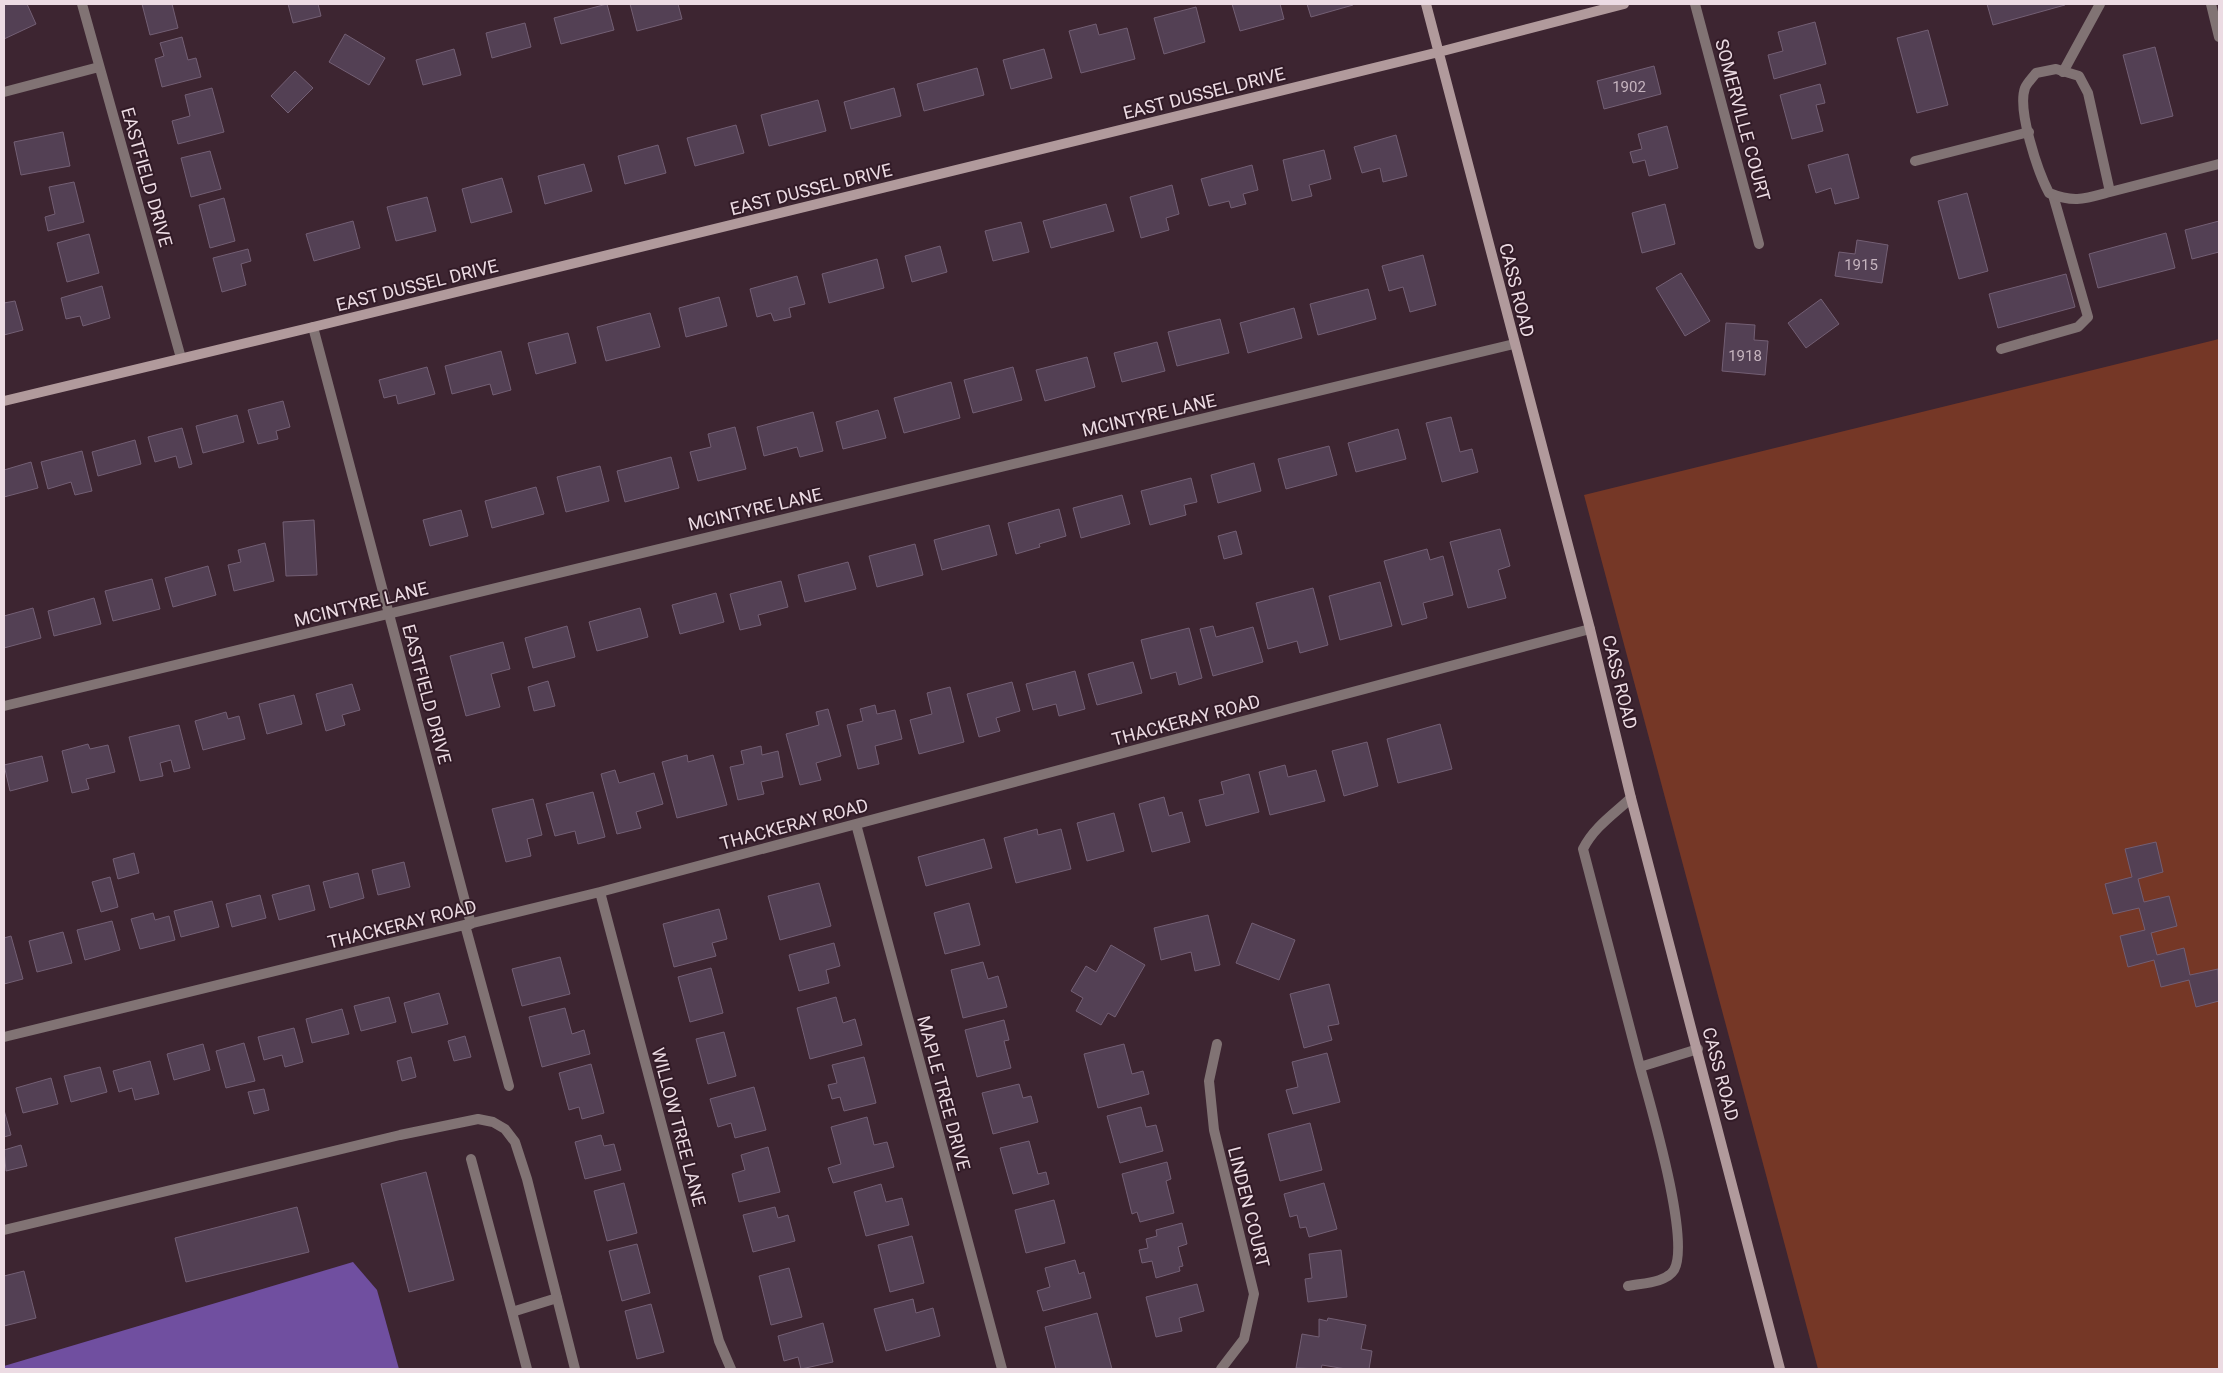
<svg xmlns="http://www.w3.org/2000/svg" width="2223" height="1373" font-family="Roboto,sans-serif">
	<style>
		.green { fill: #753726 }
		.water { fill: #704fa0 }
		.building { fill: #534054; stroke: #735f74 }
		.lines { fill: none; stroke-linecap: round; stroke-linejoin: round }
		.lane { stroke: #817374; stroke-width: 10 }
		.street { stroke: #817374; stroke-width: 10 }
		.secondary { stroke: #b19a9c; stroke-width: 10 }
		.labels { text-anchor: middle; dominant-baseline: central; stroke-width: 4; stroke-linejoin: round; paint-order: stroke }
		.number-label { font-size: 15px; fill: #c6b4bf }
		.street-label { font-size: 18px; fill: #ecdbe3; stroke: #321b27 }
	</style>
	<rect width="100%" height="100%" fill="#3d2531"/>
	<path class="green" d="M2219,339V1369H1818L1584,495Z"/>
	<path class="water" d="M353,1262L377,1290L399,1369H4V1366Z"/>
	<path class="building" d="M4,4H27L36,24L4,39Z
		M142,4H172L178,28L150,35Z
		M288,4H318L321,16L293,23Z
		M607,4L614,30L561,44L554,18Z
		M630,4H678L682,19L637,31Z
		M1232,4H1280L1284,19L1240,31Z
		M1307,4H1353V5L1311,17Z
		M1987,4H2065V5L1993,25Z
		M1196,7L1205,42L1164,54L1154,18Z
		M1815,22L1826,64L1774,79L1768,55L1783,51L1778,32Z
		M525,23L531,47L492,58L486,33Z
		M1096,24L1099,35L1127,28L1135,59L1081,73L1069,31Z
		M1928,30L1948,105L1917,113L1897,38Z
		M345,34L385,58L369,85L329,62Z
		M182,37L188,60L196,58L201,77L162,87L155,59L164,56L160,43Z
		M2155,47L2173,116L2141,124L2123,55Z
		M454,49L461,75L423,85L416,60Z
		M1044,49L1052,78L1011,89L1003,60Z
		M1654,66L1661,94L1604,109L1597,81Z
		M977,68L984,95L924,111L917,84Z
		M295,71L313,88L288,113L271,96Z
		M1820,84L1825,103L1816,105L1823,131L1792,139L1780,95Z
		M212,88L224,132L178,144L172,121L190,116L185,95Z
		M894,88L901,116L851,129L844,102Z
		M818,100L826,131L769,146L761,115Z
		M736,125L744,153L695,166L687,138Z
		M1667,126L1678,168L1649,176L1645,160L1633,163L1630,152L1642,149L1638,134Z
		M63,132L70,166L21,175L14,142Z
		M1396,135L1407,176L1383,182L1380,168L1362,173L1354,147Z
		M658,145L666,173L625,184L618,156Z
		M1324,150L1331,179L1309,185L1312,196L1292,201L1283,160Z
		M210,151L221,189L191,197L181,158Z
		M1848,154L1859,198L1835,204L1831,188L1816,193L1808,165Z
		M584,164L592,191L545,204L538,176Z
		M1252,165L1258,190L1243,194L1246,204L1231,208L1229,201L1209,206L1201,179Z
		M502,178L512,212L471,223L462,189Z
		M74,182L84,222L48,231L45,217L55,214L49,187Z
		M1172,185L1179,214L1166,218L1169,230L1141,238L1130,197Z
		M1967,193L1988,271L1959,279L1938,201Z
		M427,197L436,231L396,241L387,207Z
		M224,198L235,241L210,248L199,205Z
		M1106,204L1114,231L1051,248L1043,221Z
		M1665,204L1675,244L1642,253L1632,213Z
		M353,221L360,248L314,261L306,234Z
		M2219,221V252L2192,259L2185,230Z
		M1021,222L1029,252L993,261L985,231Z
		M2166,233L2175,268L2098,288L2089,254Z
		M89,234L99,273L67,282L57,243Z
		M1857,240L1888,245L1882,283L1835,276L1839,252L1855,254Z
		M940,246L947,272L912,282L905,256Z
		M248,249L251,261L241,264L246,285L222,292L213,258Z
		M1423,255L1436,305L1410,312L1403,287L1389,291L1382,266Z
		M877,259L884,288L829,303L822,274Z
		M1681,273L1710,321L1685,336L1656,288Z
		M2066,274L2075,307L1998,328L1989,294Z
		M797,276L805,304L789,308L791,317L774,321L771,313L757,317L750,289Z
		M102,286L110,318L83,326L80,316L66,319L61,298Z
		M1368,289L1376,319L1318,335L1310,304Z
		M719,297L727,326L686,337L679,308Z
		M1821,299L1839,324L1806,348L1788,323Z
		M15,301L23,330L4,335V303Z
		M1294,308L1302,338L1248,353L1240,323Z
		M650,313L660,347L606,361L597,327Z
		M1220,319L1229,353L1177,366L1168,332Z
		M1726,323L1755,325L1754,340L1768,341L1765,375L1722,371Z
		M568,333L576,363L536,374L528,343Z
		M1157,342L1165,371L1122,382L1114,353Z
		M501,351L511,390L493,395L490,384L452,394L445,366Z
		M1087,357L1095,387L1045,401L1036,370Z
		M427,367L435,394L398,404L396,395L384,398L379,380Z
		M1013,367L1022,400L973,413L964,380Z
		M951,382L960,418L904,433L894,398Z
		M283,401L290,427L276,431L278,439L258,444L248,410Z
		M878,410L886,438L843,449L836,422Z
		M813,412L823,451L800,457L797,447L764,456L757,427Z
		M237,415L244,442L203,453L196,426Z
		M1451,417L1460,452L1472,449L1478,472L1442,482L1426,423Z
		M735,427L746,469L698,481L690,452L711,447L708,434Z
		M182,428L192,464L179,468L176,456L155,462L148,437Z
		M1398,429L1406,459L1356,472L1348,443Z
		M135,440L141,464L98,476L92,452Z
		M1329,446L1337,475L1286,489L1278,459Z
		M82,451L92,491L75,495L71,482L48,489L41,462Z
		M671,457L679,488L625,502L617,471Z
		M31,462L38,488L4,497V470Z
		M1254,463L1261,491L1218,503L1211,475Z
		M600,466L609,501L566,512L557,477Z
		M1191,478L1197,502L1184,505L1186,515L1150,525L1141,491Z
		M536,487L544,514L492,528L485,501Z
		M1122,495L1130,524L1081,538L1073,508Z
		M1059,509L1066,536L1039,544L1040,547L1016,554L1008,523Z
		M461,510L468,536L430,546L423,520Z
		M314,520L317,575L286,576L283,522Z
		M989,525L997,555L942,570L934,540Z
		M1500,529L1510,566L1498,570L1506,598L1468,608L1450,542Z
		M1236,531L1242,554L1224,559L1218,536Z
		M265,543L274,581L234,591L228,565L241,562L238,550Z
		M915,544L923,575L877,587L869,556Z
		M1427,549L1430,560L1443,556L1453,595L1423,603L1427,618L1402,625L1384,561Z
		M848,562L856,589L805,602L798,575Z
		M208,566L216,595L173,607L165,578Z
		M152,579L160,609L113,621L105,591Z
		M781,581L788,607L758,615L761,625L740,630L730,594Z
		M1380,582L1392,626L1340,640L1329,596Z
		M1313,588L1328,645L1300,653L1297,641L1268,649L1256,603Z
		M716,593L724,622L680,634L672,605Z
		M94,598L101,624L54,636L48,611Z
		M33,608L41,638L4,648V616Z
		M640,608L648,637L597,651L589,622Z
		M567,626L575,657L533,668L525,638Z
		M1213,626L1216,637L1253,627L1263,662L1213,676L1200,629Z
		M1189,628L1202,678L1179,685L1176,672L1151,679L1141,640Z
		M503,642L510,669L491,674L500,707L466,716L450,656Z
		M1133,662L1142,693L1097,705L1088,674Z
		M1075,671L1085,709L1059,716L1056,704L1033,710L1026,684Z
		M548,681L555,706L534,711L528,687Z
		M1012,682L1020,711L996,718L1000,731L979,737L967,694Z
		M352,684L360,710L342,715L345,725L326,731L316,694Z
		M950,687L964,742L919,754L910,720L932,714L927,693Z
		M294,695L302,724L267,734L259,704Z
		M875,705L877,714L895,710L902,739L875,746L879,764L858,769L847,725L863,721L860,709Z
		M828,709L841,756L816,763L821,780L800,785L786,734L819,725L816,712Z
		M226,712L228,719L239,716L245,739L203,750L195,721Z
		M1440,724L1452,769L1398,783L1387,739Z
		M179,725L190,768L174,772L171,760L160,763L163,776L140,781L129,737Z
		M1367,742L1378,786L1344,796L1332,751Z
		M88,744L90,749L108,745L115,772L86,779L89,789L72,793L62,751Z
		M761,746L762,755L778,751L783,777L761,782L764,794L738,800L730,767L744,764L741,751Z
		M687,755L688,762L713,755L727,805L677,818L662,762Z
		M42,756L48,781L10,791L4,765Z
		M1285,765L1288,777L1316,770L1325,801L1270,815L1259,772Z
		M615,770L619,783L654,773L663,804L636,812L641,828L617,834L601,774Z
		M1249,774L1259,812L1206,826L1199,800L1224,794L1221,782Z
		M593,792L605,837L578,844L575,831L555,836L546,804Z
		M1164,797L1169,816L1182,812L1190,842L1152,852L1139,804Z
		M533,799L542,835L527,839L531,856L506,862L492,809Z
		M1114,813L1124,851L1087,861L1077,823Z
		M1037,829L1038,835L1061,829L1071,869L1016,883L1004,838Z
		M984,839L992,868L926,886L918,857Z
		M2156,842L2163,872L2138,879L2144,902L2169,896L2177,926L2151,933L2157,955L2184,948L2190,975L2218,969L2219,1001L2196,1007L2189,980L2161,987L2154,960L2128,967L2120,936L2145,930L2139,908L2113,914L2105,884L2132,877L2125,849Z
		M134,853L139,873L118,879L113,859Z
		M404,862L410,887L378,895L372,870Z
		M358,873L364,898L330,908L323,882Z
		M110,877L118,907L101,912L92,882Z
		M819,883L831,926L780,940L768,896Z
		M309,885L315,910L279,920L272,895Z
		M260,895L266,918L232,927L226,904Z
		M212,901L219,927L181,937L174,911Z
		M969,903L980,945L945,954L934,913Z
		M719,909L727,939L712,943L716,956L674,967L663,924Z
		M153,913L155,920L169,916L175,940L140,949L131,919Z
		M1208,915L1220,965L1195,971L1191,952L1161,960L1154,928Z
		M112,921L120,950L85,960L77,930Z
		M1252,923L1295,940L1279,980L1236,963Z
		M63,932L72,963L37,972L29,941Z
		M11,936L23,979L4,984V938Z
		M834,943L840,966L826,970L829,983L799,991L789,955Z
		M1111,945L1145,965L1115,1017L1108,1013L1101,1025L1076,1011L1083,998L1071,991L1086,966L1096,972Z
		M560,957L570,994L522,1006L512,969Z
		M983,962L988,979L998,976L1007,1007L963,1018L951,970Z
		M711,968L723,1013L690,1022L678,977Z
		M1329,984L1339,1024L1328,1026L1332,1040L1304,1048L1290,994Z
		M439,993L448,1024L412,1033L404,1003Z
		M389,997L396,1022L361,1031L354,1006Z
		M836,997L843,1023L855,1019L862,1045L810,1059L797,1008Z
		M565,1008L572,1034L584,1030L590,1054L542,1067L529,1017Z
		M342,1009L349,1034L312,1043L306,1019Z
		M1004,1020L1009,1040L1004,1041L1011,1068L977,1077L965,1030Z
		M294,1028L303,1062L285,1067L282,1055L264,1060L258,1037Z
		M724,1032L736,1076L708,1084L696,1039Z
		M465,1036L471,1057L454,1061L448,1041Z
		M244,1043L255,1081L226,1088L216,1051Z
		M203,1044L210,1070L174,1080L167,1054Z
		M1124,1044L1132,1074L1143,1071L1149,1094L1098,1108L1084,1054Z
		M1327,1053L1340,1102L1293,1114L1286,1090L1298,1087L1292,1062Z
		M411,1057L416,1077L402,1081L397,1061Z
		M864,1057L876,1103L844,1111L840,1097L832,1099L828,1085L837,1083L832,1065Z
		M150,1061L159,1094L135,1100L132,1088L119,1092L113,1071Z
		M591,1064L604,1113L582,1119L579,1107L569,1110L559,1073Z
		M100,1067L107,1092L71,1102L64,1076Z
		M51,1078L58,1104L23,1113L16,1088Z
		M1019,1084L1023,1098L1031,1096L1038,1122L993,1134L982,1093Z
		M754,1087L766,1130L735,1138L731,1123L718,1127L710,1099Z
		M264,1089L269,1110L254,1114L248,1092Z
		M1141,1107L1146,1127L1156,1125L1163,1151L1120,1163L1107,1116Z
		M4,1110L11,1135L4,1137Z
		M867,1117L874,1145L887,1142L894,1167L833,1183L828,1168L841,1164L831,1127Z
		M1310,1123L1322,1170L1280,1181L1268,1134Z
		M601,1135L604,1146L614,1144L621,1170L585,1179L575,1142Z
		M1029,1141L1038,1174L1046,1172L1049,1184L1013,1194L1000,1148Z
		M21,1145L27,1166L6,1171L4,1150Z
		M768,1147L780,1192L739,1202L732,1174L745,1170L741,1155Z
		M1167,1162L1171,1179L1166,1181L1174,1213L1140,1222L1137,1212L1132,1214L1122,1174Z
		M426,1172L454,1280L409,1292L381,1184Z
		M624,1183L637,1233L607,1241L594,1191Z
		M1324,1183L1337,1229L1309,1237L1306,1227L1300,1228L1297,1215L1290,1217L1284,1194Z
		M881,1184L886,1202L902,1198L909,1225L866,1236L854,1192Z
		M1054,1200L1065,1243L1026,1253L1015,1210Z
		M297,1207L309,1252L186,1282L175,1238Z
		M775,1207L778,1218L788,1215L795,1241L753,1252L743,1215Z
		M1182,1223L1187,1244L1178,1247L1183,1266L1179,1267L1180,1271L1156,1278L1152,1261L1142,1263L1139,1250L1148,1248L1146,1239L1157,1236L1156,1230Z
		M912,1236L924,1283L890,1292L878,1245Z
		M637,1244L650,1293L622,1301L609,1251Z
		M1341,1250L1347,1297L1308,1302L1305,1279L1312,1278L1309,1254Z
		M1075,1260L1079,1274L1084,1272L1091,1298L1043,1311L1037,1291L1050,1287L1045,1268Z
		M789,1268L802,1317L771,1325L759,1276Z
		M24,1271L36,1318L4,1326V1276Z
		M1197,1284L1204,1311L1179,1318L1182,1331L1156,1337L1146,1297Z
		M913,1299L916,1313L933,1308L940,1336L886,1351L874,1309Z
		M651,1304L664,1352L637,1359L625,1311Z
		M1097,1313L1112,1369H1056L1045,1327Z
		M1328,1318L1366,1325L1361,1349L1372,1351L1369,1369H1346L1322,1365L1321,1369L1296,1368L1302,1334L1319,1337V1319L1327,1321Z
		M823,1323L833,1362L801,1369L798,1357L784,1361L778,1336Z"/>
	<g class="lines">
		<path class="lane" d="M2063,72L2100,4
			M1915,161L2029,132
			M2001,349L2078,327L2088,317L2053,195
			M1631,798C1614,814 1594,827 1583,849L1640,1067L1698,1049
			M471,1159L512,1312
			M1628,1286C1642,1283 1666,1283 1674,1270C1691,1241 1650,1104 1640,1067
			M527,1369L512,1312L557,1298"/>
		<path class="street" d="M82,4L181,358
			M1695,4L1759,244
			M2211,4L2219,37
			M2056,69L2079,76L2088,93L2110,192C2084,199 2074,203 2049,193C2038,172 2017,110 2025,88C2027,83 2033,77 2036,73Z
			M4,92L99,67
			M2110,192L2219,164
			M313,327L471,924
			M4,706L1514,344
			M856,824L1002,1369
			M600,892L719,1341L731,1369
			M465,925L509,1086
			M4,1037L600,892L1590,629
			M1217,1044L1209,1081L1214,1130L1254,1294L1244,1339L1221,1369
			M4,1230L400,1135L478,1119L493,1122L505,1129L515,1142L527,1179L575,1369"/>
		<path class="secondary" d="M1426,4L1590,629L1631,798L1780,1369
			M4,401L313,327L1439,52L1624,4"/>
	</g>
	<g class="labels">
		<g class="number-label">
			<text x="1629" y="87">1902</text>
			<text x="1861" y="265">1915</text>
			<text x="1745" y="356">1918</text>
		</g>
		<g class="street-label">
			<text transform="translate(1204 93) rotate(-14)">EAST DUSSEL DRIVE</text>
			<text transform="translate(1743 120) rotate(75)">SOMERVILLE COURT</text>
			<text transform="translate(147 177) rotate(74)">EASTFIELD DRIVE</text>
			<text transform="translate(811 189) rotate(-14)">EAST DUSSEL DRIVE</text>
			<text transform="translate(417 285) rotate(-14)">EAST DUSSEL DRIVE</text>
			<text transform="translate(1517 290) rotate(76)">CASS ROAD</text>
			<text transform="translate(1149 415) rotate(-13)">MCINTYRE LANE</text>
			<text transform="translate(755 509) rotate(-13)">MCINTYRE LANE</text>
			<text transform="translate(361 604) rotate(-14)">MCINTYRE LANE</text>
			<text transform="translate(1620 682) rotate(76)">CASS ROAD</text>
			<text transform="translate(427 694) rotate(75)">EASTFIELD DRIVE</text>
			<text transform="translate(1186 720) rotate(-15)">THACKERAY ROAD</text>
			<text transform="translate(794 824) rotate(-15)">THACKERAY ROAD</text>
			<text transform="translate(402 924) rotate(-14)">THACKERAY ROAD</text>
			<text transform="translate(1721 1074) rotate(75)">CASS ROAD</text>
			<text transform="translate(944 1093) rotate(75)">MAPLE TREE DRIVE</text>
			<text transform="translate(679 1127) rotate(75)">WILLOW TREE LANE</text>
			<text transform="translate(1249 1207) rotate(76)">LINDEN COURT</text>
		</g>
	</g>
	<rect width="2223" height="1373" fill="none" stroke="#ecdbe3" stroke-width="10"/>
</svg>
